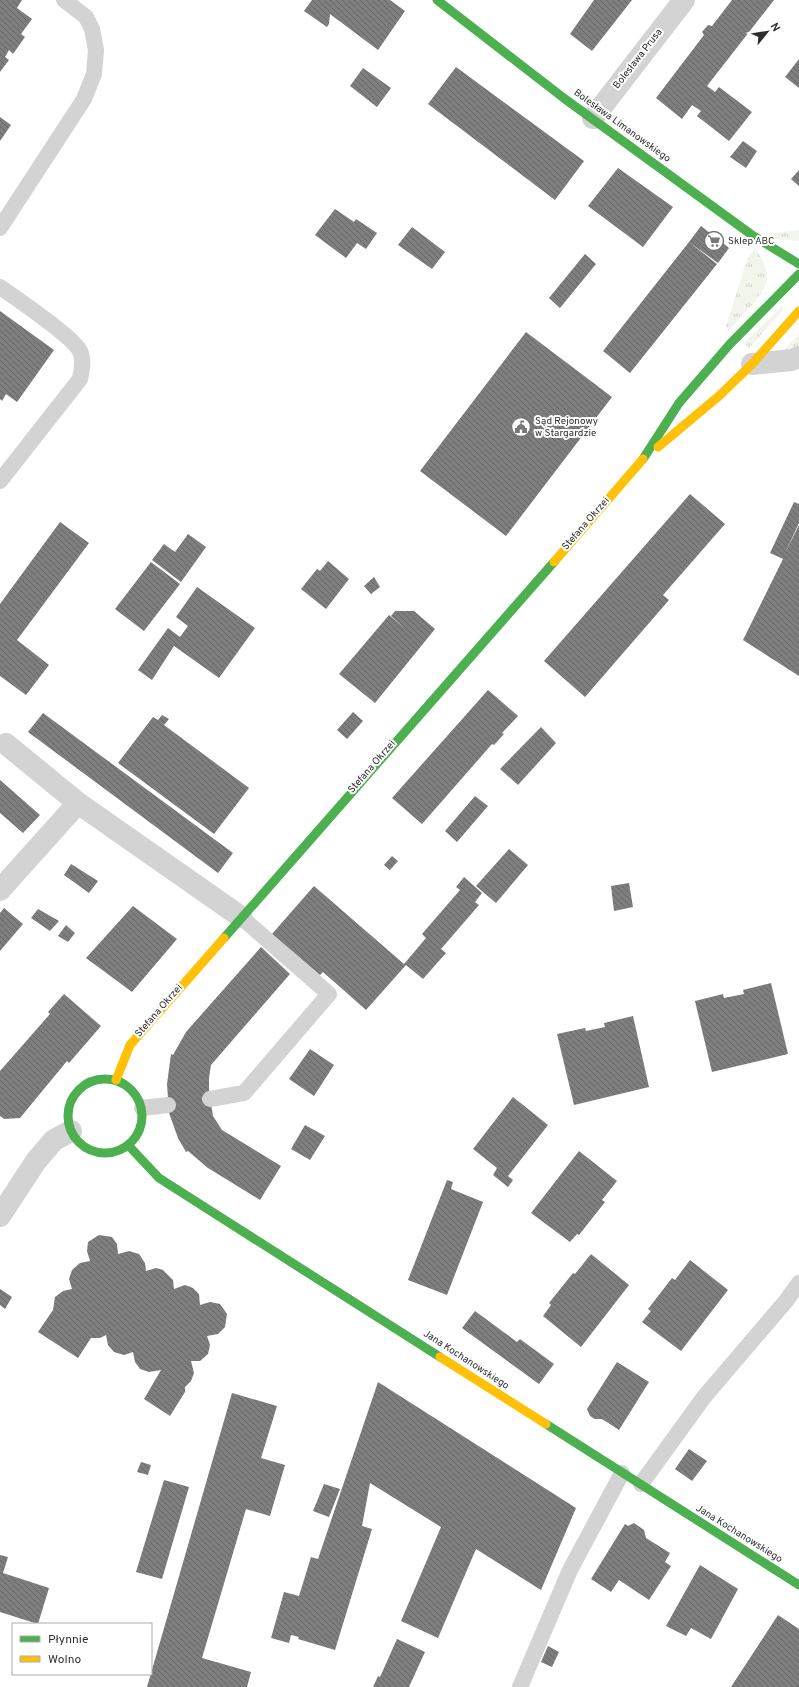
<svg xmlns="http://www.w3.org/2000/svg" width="799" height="1687" font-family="Overpass,sans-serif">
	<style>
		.grass { fill: url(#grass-tufts) }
		.building { fill: url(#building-back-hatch) }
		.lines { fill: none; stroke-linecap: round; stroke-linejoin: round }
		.lane { stroke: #d3d3d3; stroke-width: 16 }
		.street { stroke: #d3d3d3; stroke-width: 22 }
		.fast { stroke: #4caf50; stroke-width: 9 }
		.slow { stroke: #ffc107; stroke-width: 9 }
		.labels { text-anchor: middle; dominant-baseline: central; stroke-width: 4; stroke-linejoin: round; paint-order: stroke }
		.street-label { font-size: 10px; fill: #2e2e2e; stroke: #fff }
		.poi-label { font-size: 10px; fill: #2e2e2e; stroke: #fff; text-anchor: start }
	</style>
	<defs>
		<pattern id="grass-tufts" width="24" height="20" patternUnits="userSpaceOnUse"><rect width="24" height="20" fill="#f2f5eb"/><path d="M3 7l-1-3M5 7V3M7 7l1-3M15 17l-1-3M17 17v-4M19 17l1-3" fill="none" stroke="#d0d2ca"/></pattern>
		<pattern id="building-back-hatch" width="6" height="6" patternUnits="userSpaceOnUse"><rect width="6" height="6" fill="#7e7e7e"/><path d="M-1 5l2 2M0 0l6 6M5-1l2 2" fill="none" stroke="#686868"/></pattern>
	</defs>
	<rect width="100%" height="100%" fill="#fff"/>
	<path class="grass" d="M799,230V241L773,239L766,234Z
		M755,248C761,257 768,267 767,279C766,294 738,319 728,331L726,327L747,259Z
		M782,306L783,310L749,348L744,343Z
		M799,334V346L785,351V349Z"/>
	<path class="building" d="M0,0H22L17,8L32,19L21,34L25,37L13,54L9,50L5,57L9,60L0,72Z
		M312,0H390L405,11L378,50L330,14L329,24L327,27L304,11Z
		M594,0H632L592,51L570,34Z
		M732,0H774L707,86L715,92L719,87L752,112L729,141L697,116L701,111L692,105L682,119L656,98L704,35L702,32L708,25L712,26Z
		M799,59V88L785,77Z
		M456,67L584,161L555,200L428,104Z
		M363,68L391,88L377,107L350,86Z
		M0,117L11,125L0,141Z
		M743,141L757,151L746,168L730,157Z
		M618,168L673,207L643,247L588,206Z
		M799,170V186L791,179Z
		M335,209L354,222L356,219L377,233L366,249L357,243L346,258L315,235Z
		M701,226L729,248L718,263L689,242Z
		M412,227L445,252L432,269L398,245Z
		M689,242L717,264L630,373L603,351Z
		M585,254L596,264L560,308L549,298Z
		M0,311L54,350L17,402L6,394L2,401L0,399Z
		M526,332L612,397L506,536L420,471Z
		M690,494L725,524L663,595L669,600L585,697L544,661Z
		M794,502L799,504V523L785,553L799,525V676L743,640L783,559L770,553Z
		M60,522L89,543L17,640L49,665L26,695L0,676V604Z
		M188,534L206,547L181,582L152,560L164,544L175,552Z
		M328,561L349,579L326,609L301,589L317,569L320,571Z
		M151,562L180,584L144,631L115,609Z
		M374,577L380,587L371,594L364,586Z
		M197,587L255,628L219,678L174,646L152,680L138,670L168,628L180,637L188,626L176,617Z
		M395,611H414L435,629L375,703L339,674L389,615L406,629L391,616Z
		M488,690L518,716L502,733L504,734L494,745L492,744L422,824L392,798Z
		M353,712L363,721L347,739L337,730Z
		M43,713L233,853L218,873L28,732Z
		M162,715L169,719L164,725L249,788L214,834L118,763L153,717L158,720Z
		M541,727L556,743L518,785L500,769Z
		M0,780L40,815L23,833L0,813Z
		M475,796L488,806L457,842L445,831Z
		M509,849L528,865L496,903L476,886Z
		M392,856L398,861L390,870L384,865Z
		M71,864L98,881L89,893L64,875Z
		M464,877L482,893L475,902L479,905L441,949L446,953L423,979L406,965L366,1010L323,972L320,975L272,934L314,886L404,964L426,938L422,934L460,890L456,887Z
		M629,883L633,907L614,911L611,886Z
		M133,906L177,939L132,992L86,958Z
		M4,908L23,924L0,951V913Z
		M38,909L59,921L50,931L31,918Z
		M66,925L75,933L68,942L58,936Z
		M261,947L290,974L211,1065L209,1078V1092L213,1116L222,1130L281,1166L260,1200L208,1168L188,1151L186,1152L178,1138L169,1113L167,1084L171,1054L173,1055L186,1032Z
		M771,983L788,1054L712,1072L695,1001L723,994L724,998L744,994L743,990Z
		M64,994L101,1026L69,1063L67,1061L20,1118L4,1119L0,1116V1071L50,1014L48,1012Z
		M633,1016L649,1087L574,1105L557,1034L585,1028L586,1031L605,1027L604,1023Z
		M310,1049L334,1065L314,1096L289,1079Z
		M513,1097L548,1125L508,1176L513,1180L508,1187L493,1175L497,1168L473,1149Z
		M305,1125L325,1136L310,1160L291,1149Z
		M579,1151L617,1181L602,1200L605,1202L579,1235L577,1234L570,1242L531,1213Z
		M447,1180L453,1182L451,1189L483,1202L447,1295L408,1280Z
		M99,1235L112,1237L117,1244L118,1254L129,1251L139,1254L145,1263L146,1271L156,1268L163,1270L173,1280L174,1289L185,1285L193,1288L199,1294L200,1305L210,1302L220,1304L227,1314L225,1327L218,1334L207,1336L210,1345L208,1354L200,1361H191L194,1373L191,1381L185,1387V1392L170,1416L144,1399L161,1370L149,1372L140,1369L135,1362L133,1352L124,1355L114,1352L108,1345L106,1335L100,1338H91L78,1358L38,1332L53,1310L55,1297L63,1291L72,1289L69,1279L72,1270L80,1263L90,1261L87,1251L88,1242Z
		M591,1254L629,1285L581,1347L543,1316L551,1305L549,1303L573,1273L575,1274Z
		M690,1260L728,1290L681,1351L642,1322L651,1311L648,1309L672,1278L675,1280Z
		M0,1289L12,1297L5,1309L0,1305Z
		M475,1311L517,1342L520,1339L554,1364L539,1384L462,1328Z
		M617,1362L649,1382L619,1430L602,1419H595L590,1416L587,1409Z
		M378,1382L576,1508L541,1590L476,1549L438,1638L401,1621L441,1527L370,1483L362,1526L372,1529L335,1650L298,1639L299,1637L291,1635L289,1643L271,1638L284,1592L299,1596L311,1557L318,1559Z
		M232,1393L277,1406L261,1458L285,1465L270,1516L246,1509L202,1658L251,1672L247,1687H147Z
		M689,1449L707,1461L692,1481L675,1469Z
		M141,1462L151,1465L148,1475L137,1472Z
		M164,1480L189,1487L162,1579L136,1572Z
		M324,1484L340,1489L329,1517L313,1511Z
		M634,1523L644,1530L646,1538L670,1553L665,1562L671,1566L649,1600L619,1580L611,1592L591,1579L625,1524L628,1526Z
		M0,1555L8,1557L3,1573L49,1588L38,1624L0,1612Z
		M700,1565L738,1589L711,1639L691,1628L686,1636L666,1626Z
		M778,1615L799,1629V1687H731Z
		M397,1639L425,1652L409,1687H373L378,1676L380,1677Z
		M548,1646L559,1652L552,1667L541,1662Z"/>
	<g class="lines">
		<path class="lane" d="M0,228L84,99L94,74L96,50L92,29L86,17L64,0
			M0,287C17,299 72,336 80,351C84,360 82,370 80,379L0,481
			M210,1099L244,1093L329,994L241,917
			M142,1108L168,1105
			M641,1484L704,1397L786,1301L799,1283
			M520,1687L570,1570L622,1473"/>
		<path class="street" d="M593,118L684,0
			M752,364L792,360L799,357
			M6,744L78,803L241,917
			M0,890L78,803
			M0,1216L36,1161L54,1140L71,1131"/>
		<path class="fast" d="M437,0L565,99L752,235L799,264
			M643,459L679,403L730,344L799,274
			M224,938L554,562
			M68 1116a37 37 0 1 1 74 0a37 37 0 1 1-74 0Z
			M128,1145L159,1178L440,1357
			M546,1424L799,1585"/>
		<path class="slow" d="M658,447L719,396L752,364L799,311
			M554,562L643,459
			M116,1080L130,1045L224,938
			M440,1357L546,1424"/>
	</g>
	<defs>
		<symbol id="supermarket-ring" viewBox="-11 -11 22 22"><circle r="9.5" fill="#fff" stroke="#777" stroke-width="1.5"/><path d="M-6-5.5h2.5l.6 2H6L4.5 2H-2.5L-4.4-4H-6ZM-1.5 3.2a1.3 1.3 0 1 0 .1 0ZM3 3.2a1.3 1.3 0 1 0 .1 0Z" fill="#777"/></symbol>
		<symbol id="civic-ring" viewBox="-11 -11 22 22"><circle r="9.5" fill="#fff" stroke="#777" stroke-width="1.5"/><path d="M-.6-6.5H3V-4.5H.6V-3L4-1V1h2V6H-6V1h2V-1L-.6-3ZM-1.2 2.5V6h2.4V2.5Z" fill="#777"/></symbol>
	</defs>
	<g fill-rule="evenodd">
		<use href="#supermarket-ring" x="703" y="230" width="22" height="22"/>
		<use href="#civic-ring" x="510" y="416" width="22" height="22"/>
	</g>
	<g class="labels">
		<g class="street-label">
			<text transform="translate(638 59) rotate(-52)">Bolesława Prusa</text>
			<text transform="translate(622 126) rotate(36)">Bolesława Limanowskiego</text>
			<text transform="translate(586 524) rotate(-49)">Stefana Okrzei</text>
			<text transform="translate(372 767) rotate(-49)">Stefana Okrzei</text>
			<text transform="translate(159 1011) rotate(-49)">Stefana Okrzei</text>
			<text transform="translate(466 1360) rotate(33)">Jana Kochanowskiego</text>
			<text transform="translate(739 1534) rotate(32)">Jana Kochanowskiego</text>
		</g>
		<g class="poi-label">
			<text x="728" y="241">Sklep ABC</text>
			<text x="535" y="421">Sąd Rejonowy<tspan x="535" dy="12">w Stargardzie</tspan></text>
		</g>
	</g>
	<rect x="12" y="1623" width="140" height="52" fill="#ffffff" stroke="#ababab"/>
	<rect x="20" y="1636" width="20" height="6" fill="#4caf50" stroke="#ababab"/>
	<text x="48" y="1643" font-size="12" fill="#2e2e2e">Płynnie</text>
	<rect x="20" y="1656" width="20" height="6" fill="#ffc107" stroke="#ababab"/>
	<text x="48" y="1663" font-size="12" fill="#2e2e2e">Wolno</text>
	<g transform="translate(767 32) rotate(60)" stroke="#ffffff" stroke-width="3" paint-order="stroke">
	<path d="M0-3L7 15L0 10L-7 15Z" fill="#2e2e2e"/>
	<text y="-6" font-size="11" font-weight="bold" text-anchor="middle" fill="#2e2e2e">N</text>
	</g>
</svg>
